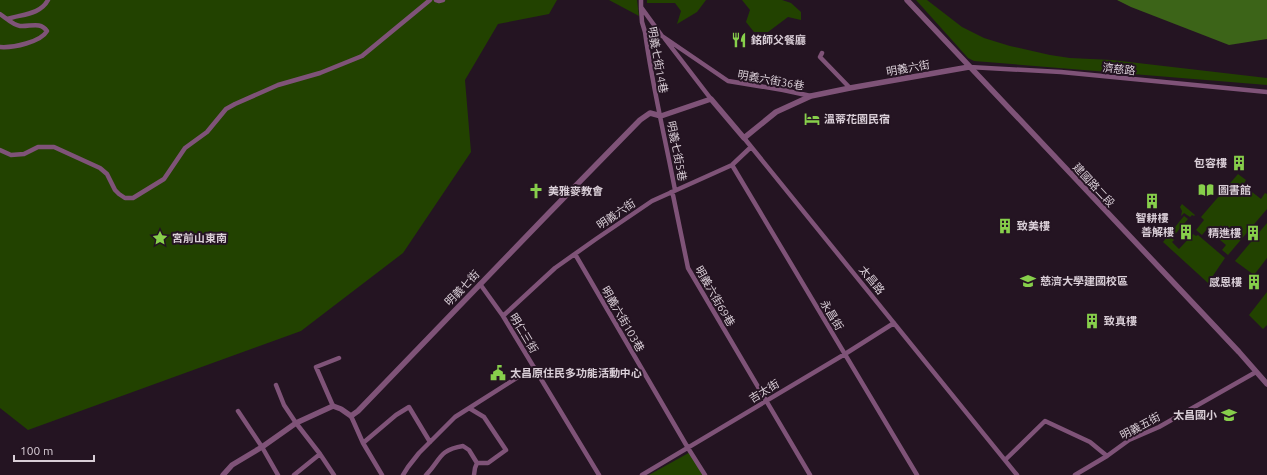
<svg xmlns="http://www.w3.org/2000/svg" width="1267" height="475" font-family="Ubuntu,'Noto Sans TC',sans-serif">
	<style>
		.green { fill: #224200 }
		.water { fill: #3c6418 }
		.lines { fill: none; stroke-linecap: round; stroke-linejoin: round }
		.minor { stroke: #7f5378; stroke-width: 4.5 }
		.tertiary { stroke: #7f5378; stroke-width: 5.5 }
		.labels { text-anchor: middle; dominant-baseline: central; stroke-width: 4; stroke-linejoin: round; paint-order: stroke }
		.poi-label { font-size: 11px; font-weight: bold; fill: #d9ced7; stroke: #241422; text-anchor: start }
		.street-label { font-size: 11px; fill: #d9ced7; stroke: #241422 }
	</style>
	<rect width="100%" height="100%" fill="#241422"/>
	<path class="green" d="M0,0H557L549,14L498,24L465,80L471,152L403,253L301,331L28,430L0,408Z
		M609,0H637L639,16Z
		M647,0H706L697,12L677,24L681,11L675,3H647Z
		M742,0H782L791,3L801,12V20L788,17L768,32H754L746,22L750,10Z
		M916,0H927L962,27L984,38L1010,46L1050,55L1070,58L1112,60L1267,78V85L974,61L968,58Z
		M1238,174L1246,180L1243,185L1261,199L1265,193L1267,194V209L1228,255L1222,250L1226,245L1207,229L1202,235L1196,230L1204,220L1201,217Z
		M1182,204L1195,215L1194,216L1192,215L1190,217L1184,213L1181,216L1182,211L1180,207Z
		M1184,216L1188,219L1172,238L1174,240L1172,242L1179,249L1193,234L1196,236L1198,235L1225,258L1208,283L1163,242Z
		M1267,223V258L1254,275L1235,261Z
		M1267,292V325L1263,329L1249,315Z
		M692,451L706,475H649Z"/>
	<path class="water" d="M1117,0H1267V39L1229,45L1131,7Z"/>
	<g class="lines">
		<path class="minor" d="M436,0L439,1L443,0
			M641,0V7L662,36L728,81L783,90L811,96
			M641,8L642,22L645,32C652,85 665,137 675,190
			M0,14C6,18 13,25 20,26C30,27 40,21 47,31C41,42 13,48 0,47
			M7,19C22,14 40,15 48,0
			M665,39L711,99
			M822,53L820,57L850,88
			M969,67L1061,72L1267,92
			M744,138L1017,475
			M0,150L11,155L24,154L38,147H54L100,168L107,174L115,190L119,194L125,198H133L164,179L185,148L207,132L226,109L235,104L278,85L320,73L362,56L430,0
			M732,165L917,475
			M671,192L673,195L688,268L810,475
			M575,254L688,448L705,475
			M480,284L503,316L599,475
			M503,316L555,268L596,239L652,201L732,165L751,147
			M276,385L284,405L296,423L320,454L334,475
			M333,406L316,367L339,358
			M469,408L484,417L506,450L488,463H477L475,468L474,475
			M238,411L262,447L278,475
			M351,416L363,443L382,475
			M363,443L396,415L409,407L430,442
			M1005,460L1045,421L1090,442L1107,456
			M294,475L320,454
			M403,475L408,467L419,453L455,417L534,367
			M426,475C441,460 438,450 463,446L469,450L477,463
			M642,475L845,354L894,323
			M1075,475L1107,456L1129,440L1159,427L1256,372"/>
		<path class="tertiary" d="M907,0L1239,352L1267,384
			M223,475L232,465L262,447L296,423L333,406L341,409L351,416L358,411L548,214L640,120L650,113L661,116L711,99L744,138L776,112L811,96L850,88L969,67"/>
	</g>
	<defs>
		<symbol id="restaurant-bare" viewBox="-9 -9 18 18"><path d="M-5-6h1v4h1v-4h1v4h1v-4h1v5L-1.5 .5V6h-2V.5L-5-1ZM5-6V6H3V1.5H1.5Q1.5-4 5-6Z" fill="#87cf4b" stroke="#241422" stroke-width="2.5" paint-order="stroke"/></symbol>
		<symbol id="hotel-bare" viewBox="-9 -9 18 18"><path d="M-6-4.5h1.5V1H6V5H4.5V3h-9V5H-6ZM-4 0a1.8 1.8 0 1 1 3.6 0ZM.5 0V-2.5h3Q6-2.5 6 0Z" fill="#87cf4b" stroke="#241422" stroke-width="2.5" paint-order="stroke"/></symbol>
		<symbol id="building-bare" viewBox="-9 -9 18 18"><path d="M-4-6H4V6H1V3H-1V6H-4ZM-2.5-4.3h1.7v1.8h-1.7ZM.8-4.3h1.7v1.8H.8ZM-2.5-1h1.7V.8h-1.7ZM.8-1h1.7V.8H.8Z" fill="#87cf4b" stroke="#241422" stroke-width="2.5" paint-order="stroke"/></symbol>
		<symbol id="library-bare" viewBox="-9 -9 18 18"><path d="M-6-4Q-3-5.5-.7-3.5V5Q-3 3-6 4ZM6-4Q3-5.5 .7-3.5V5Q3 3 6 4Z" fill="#87cf4b" stroke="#241422" stroke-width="2.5" paint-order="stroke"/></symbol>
		<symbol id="church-bare" viewBox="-9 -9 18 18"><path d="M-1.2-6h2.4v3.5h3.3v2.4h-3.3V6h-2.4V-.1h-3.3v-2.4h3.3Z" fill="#87cf4b" stroke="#241422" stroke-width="2.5" paint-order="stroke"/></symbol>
		<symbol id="sight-bare" viewBox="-9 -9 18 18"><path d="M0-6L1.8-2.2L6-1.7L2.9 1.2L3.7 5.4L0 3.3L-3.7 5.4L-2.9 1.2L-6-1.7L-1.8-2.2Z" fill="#87cf4b" stroke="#241422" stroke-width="2.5" paint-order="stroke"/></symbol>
		<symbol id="university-bare" viewBox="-9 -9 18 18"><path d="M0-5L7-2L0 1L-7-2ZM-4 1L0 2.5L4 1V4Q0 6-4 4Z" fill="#87cf4b" stroke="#241422" stroke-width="2.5" paint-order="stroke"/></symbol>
		<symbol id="civic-bare" viewBox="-9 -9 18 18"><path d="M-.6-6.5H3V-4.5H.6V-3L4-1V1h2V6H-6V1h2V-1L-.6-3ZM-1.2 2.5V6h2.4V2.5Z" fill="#87cf4b" stroke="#241422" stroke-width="2.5" paint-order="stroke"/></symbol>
		<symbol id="school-bare" viewBox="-9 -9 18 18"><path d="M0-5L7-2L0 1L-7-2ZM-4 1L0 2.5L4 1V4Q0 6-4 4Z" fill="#87cf4b" stroke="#241422" stroke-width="2.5" paint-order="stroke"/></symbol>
	</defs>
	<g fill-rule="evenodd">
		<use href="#restaurant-bare" x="728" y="29" width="22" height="22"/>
		<use href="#hotel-bare" x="801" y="108" width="22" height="22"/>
		<use href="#building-bare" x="1228" y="152" width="22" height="22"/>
		<use href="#library-bare" x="1195" y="179" width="22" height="22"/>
		<use href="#church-bare" x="525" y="180" width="22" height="22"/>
		<use href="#building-bare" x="1141" y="190" width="22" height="22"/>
		<use href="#building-bare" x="994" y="215" width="22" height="22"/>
		<use href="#building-bare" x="1175" y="221" width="22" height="22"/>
		<use href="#building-bare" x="1242" y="222" width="22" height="22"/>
		<use href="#sight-bare" x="149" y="227" width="22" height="22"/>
		<use href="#university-bare" x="1017" y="270" width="22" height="22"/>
		<use href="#building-bare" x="1243" y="271" width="22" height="22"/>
		<use href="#building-bare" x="1081" y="310" width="22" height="22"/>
		<use href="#civic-bare" x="487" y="362" width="22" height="22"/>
		<use href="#school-bare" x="1218" y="404" width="22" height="22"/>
	</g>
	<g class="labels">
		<g class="poi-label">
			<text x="751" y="40">銘師父餐廳</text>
			<text x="824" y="119">溫蒂花園民宿</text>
			<text x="1227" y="163" text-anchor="end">包容樓</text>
			<text x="1218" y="190">圖書館</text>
			<text x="548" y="191">美雅麥教會</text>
			<text x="1152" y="218" text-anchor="middle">智耕樓</text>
			<text x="1017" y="226">致美樓</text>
			<text x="1174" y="232" text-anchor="end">善解樓</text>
			<text x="1241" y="233" text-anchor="end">精進樓</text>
			<text x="172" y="238">宮前山東南</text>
			<text x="1040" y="281">慈濟大學建國校區</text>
			<text x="1242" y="282" text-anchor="end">感恩樓</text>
			<text x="1104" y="321">致真樓</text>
			<text x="510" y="373">太昌原住民多功能活動中心</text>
			<text x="1217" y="415" text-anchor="end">太昌國小</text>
		</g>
		<g class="street-label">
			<text transform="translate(658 60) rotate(80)">明義七街14巷</text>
			<text transform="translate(908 68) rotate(-10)">明義六街</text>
			<text transform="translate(1119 69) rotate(6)">濟慈路</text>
			<text transform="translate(771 80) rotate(10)">明義六街36巷</text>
			<text transform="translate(677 151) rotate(79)">明義七街5巷</text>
			<text transform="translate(1094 185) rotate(47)">建國路二段</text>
			<text transform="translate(616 214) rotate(-34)">明義六街</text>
			<text transform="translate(872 280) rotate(51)">太昌路</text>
			<text transform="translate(462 288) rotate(-46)">明義七街</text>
			<text transform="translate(715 296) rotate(60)">明義六街69巷</text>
			<text transform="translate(832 315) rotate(59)">永昌街</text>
			<text transform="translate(623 319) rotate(60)">明義六街103巷</text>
			<text transform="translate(524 333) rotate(59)">明仁三街</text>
			<text transform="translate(764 391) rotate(-31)">吉太街</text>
			<text transform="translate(1140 426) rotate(-28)">明義五街</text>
		</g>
	</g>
	<path d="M14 455v6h80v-6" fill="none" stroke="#d9ced7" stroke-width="2"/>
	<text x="20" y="455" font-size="12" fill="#d9ced7" stroke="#241422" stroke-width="3" paint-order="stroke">100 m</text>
</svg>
